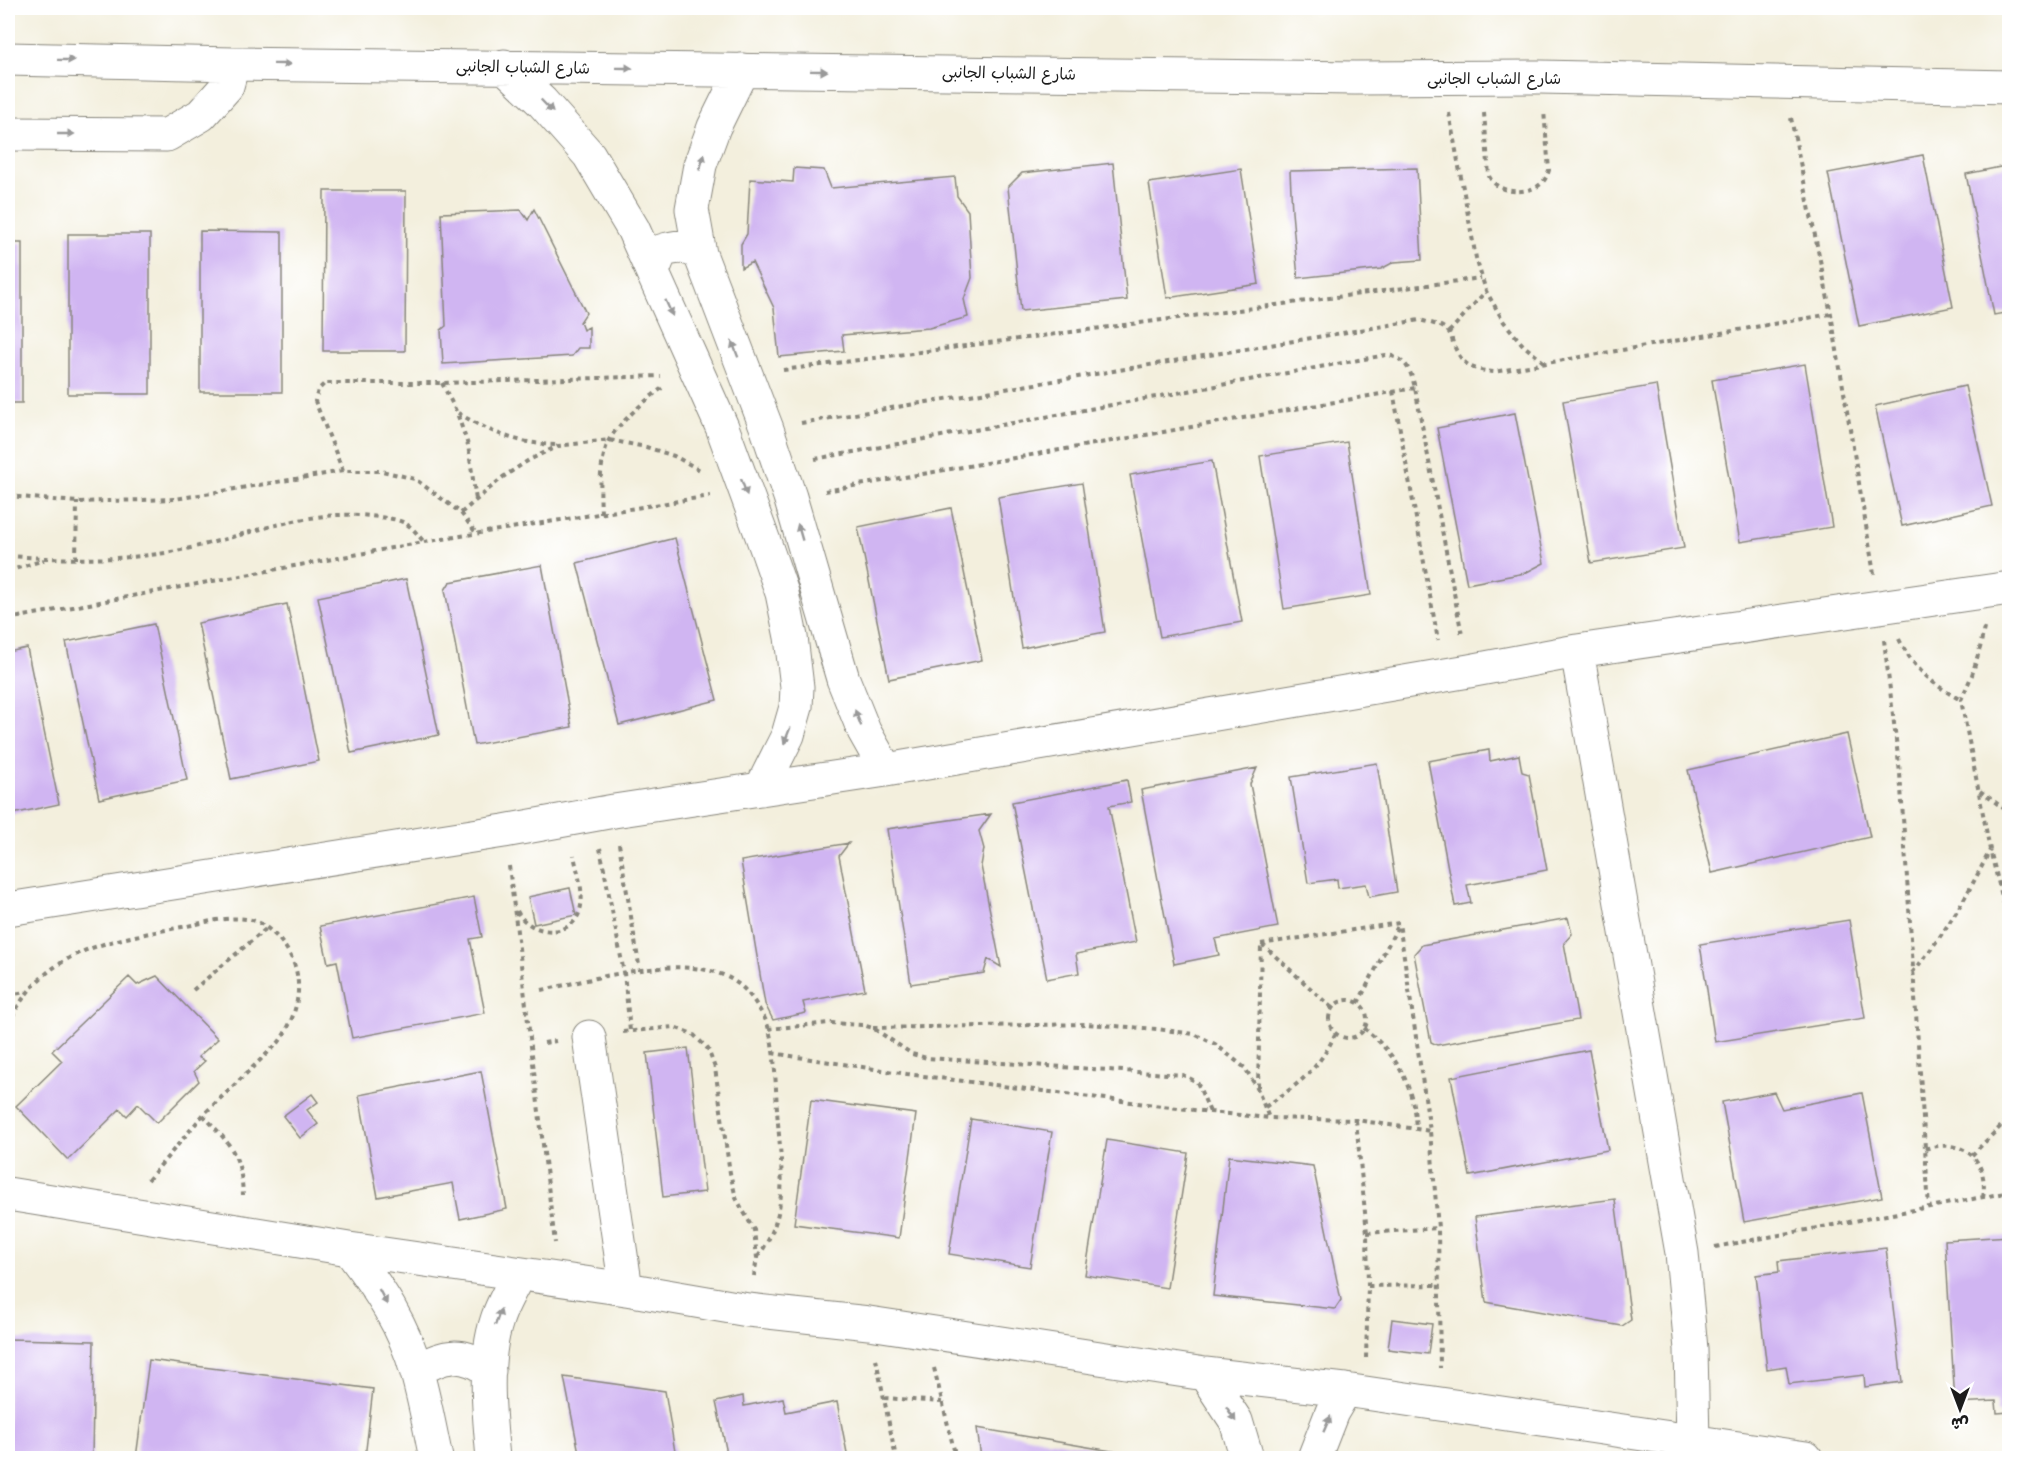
<svg xmlns="http://www.w3.org/2000/svg" width="2017" height="1466" font-family="'Shantell Sans','Playpen Sans Arabic',sans-serif">
	<style>
		.building { fill: #d0b5f2 }
		.lines { fill: none; stroke-linecap: round; stroke-linejoin: round }
		.minor-casing { stroke: #88867c; stroke-width: 35 }
		.path { stroke: #88867c; stroke-width: 4; stroke-dasharray: 4.5 4.5; stroke-linecap: butt }
		.minor { stroke: #fff; stroke-width: 33 }
		.oneway { fill: #999 }
		.labels { text-anchor: middle; dominant-baseline: central; stroke-width: 6; stroke-linejoin: round; paint-order: stroke }
		.street-label { font-size: 16px; fill: #1c1c1c; stroke: #fff }
	</style>
	<rect width="100%" height="100%" fill="#fff"/>
	<filter id="ink" filterUnits="userSpaceOnUse"><feTurbulence type="fractalNoise" baseFrequency=".0167" numOctaves="2"/><feDisplacementMap in="SourceGraphic" scale="12" xChannelSelector="R" yChannelSelector="G"/><feConvolveMatrix kernelMatrix="1 2 1 2 8 2 1 2 1" color-interpolation-filters="sRGB"/></filter>
	<filter id="wash" filterUnits="userSpaceOnUse"><feTurbulence type="fractalNoise" baseFrequency=".008" numOctaves="4" result="noise"/><feDisplacementMap in="SourceGraphic" scale="24" xChannelSelector="R" yChannelSelector="G"/><feGaussianBlur stdDeviation="1.35" result="paint"/><feColorMatrix in="noise" values="0 0 0 0 0 0 0 0 0 0 0 0 0 0 0 0 0 1.4 0 .05"/><feComposite in="paint" operator="in"/></filter>
	<g filter="url(#wash)">
		<rect width="100%" height="100%" fill="#f3efdd"/>
		<g id="blocks">
			<path class="building" d="M1923,155L1953,307L1859,326L1828,173Z
				M1113,163L1127,300L1021,311L1008,187L1022,173Z
				M2010,165V312L1994,315L1966,174Z
				M794,168L824,170L831,188L955,177L957,196L968,211L972,278L964,299L968,317L929,328L842,335L844,351L779,357L774,308L752,262L741,268V244L747,234L750,179L793,182Z
				M1417,168L1422,260L1394,262L1381,269L1298,278L1292,212L1290,171Z
				M1241,169L1259,284L1167,298L1149,183Z
				M324,191H406L405,351H323Z
				M534,209L586,313L580,322L583,330L589,327V348H578L572,356L443,364L441,330L446,326L441,213L521,210L528,220Z
				M200,231L282,232V392H200Z
				M68,234H150V394H68Z
				M8,243H22V403H8Z
				M1805,364L1832,527L1740,542L1712,380Z
				M1656,385L1684,548L1591,563L1563,401Z
				M1965,386L1992,506L1902,526L1875,406Z
				M1515,413L1544,563L1525,573L1467,584L1437,428Z
				M1347,442L1371,595L1284,609L1260,456Z
				M1212,461L1242,622L1160,637L1130,475Z
				M1082,483L1105,632L1022,648L998,497Z
				M951,508L982,660L889,679L858,527Z
				M675,538L717,700L619,725L577,563Z
				M542,565L572,727L474,745L445,590L450,582Z
				M406,579L439,735L351,753L318,597Z
				M287,604L319,761L231,779L198,623Z
				M154,624L187,780L99,799L66,642Z
				M27,648L59,804L8,815V652Z
				M1847,734L1870,837L1712,873L1688,770Z
				M1489,750L1490,761L1519,755L1522,772L1529,774L1547,870L1467,885L1471,903L1455,906L1428,761Z
				M1377,763L1397,892L1369,897L1366,884L1338,888L1337,879L1308,883L1291,777Z
				M1257,768L1250,784L1278,927L1215,939L1219,955L1174,964L1141,790Z
				M1127,780L1131,802L1109,806L1136,942L1076,954L1079,973L1047,979L1012,802Z
				M991,814L979,831L984,849L981,866L1001,967L988,959L984,973L911,984L887,829Z
				M849,843L839,856L865,990L803,1002L806,1013L773,1020L765,1004L741,861Z
				M570,888L576,915L534,924L528,897Z
				M474,897L482,937L470,939L485,1013L352,1038L337,961L328,963L320,926Z
				M1568,918L1572,934L1564,943L1578,1020L1437,1045L1431,1042L1414,954L1422,945Z
				M1849,920L1865,1018L1715,1042L1700,944Z
				M157,976L218,1039L198,1057L205,1061L194,1071L199,1081L157,1123L138,1104L127,1116L120,1109L68,1160L16,1106L62,1061L52,1051L129,977L137,985Z
				M688,1048L705,1192L663,1197L647,1053Z
				M1589,1050L1608,1150L1470,1176L1451,1077Z
				M481,1071L507,1209L460,1219L453,1183L378,1197L359,1095Z
				M1774,1092L1782,1109L1862,1093L1882,1197L1744,1222L1722,1102Z
				M312,1094L318,1102L307,1110L318,1124L300,1138L283,1116Z
				M811,1100L916,1114L899,1238L794,1224Z
				M971,1119L1052,1132L1030,1267L949,1254Z
				M1107,1140L1188,1153L1167,1288L1085,1275Z
				M1229,1156L1313,1166L1341,1300L1335,1309L1213,1296Z
				M1615,1199L1631,1320L1622,1326L1486,1302L1475,1217Z
				M2010,1236V1412L1997,1413L1996,1401L1955,1403L1945,1240Z
				M1886,1248L1902,1382L1865,1387L1864,1375L1789,1384L1786,1366L1767,1369L1756,1275L1779,1272L1778,1261Z
				M1392,1319L1432,1324L1428,1354L1388,1349Z
				M8,1339L94,1341L92,1458H8Z
				M149,1360L373,1389L365,1458H136Z
				M564,1377L665,1391L676,1458H580Z
				M743,1396L744,1406L783,1398L786,1412L837,1402L848,1458H728L716,1402Z
				M977,1428L1146,1457V1458H981Z"/>
		</g>
	</g>
	<g filter="url(#ink)">
		<use href="#blocks" fill-opacity="0" stroke="#88867c" stroke-width="1.5"/>
		<g class="lines">
			<defs>
				<path id="minor" d="M8,59L233,64L1355,78L1540,77L2010,87
					M504,66L542,102L589,155L633,229L722,427L766,547L782,593L791,637L797,687L796,707L788,735L761,789
					M742,70L714,127L700,165L692,209L700,254L767,429L790,497L843,679L864,731L886,770
					M8,134L167,135L201,115L227,86L233,64
					M653,271L661,251C676,246 686,245 700,254
					M1577,651L1682,1253L1691,1349L1693,1442
					M8,909L504,831L614,811L886,770L1469,671L1577,651L2010,588
					M589,1037L626,1289
					M8,1194L349,1249L626,1289L748,1310L869,1323L1205,1374L1345,1390L1806,1458
					M349,1249C378,1287 405,1327 417,1373C425,1401 430,1430 436,1458
					M417,1371C443,1354 464,1351 489,1371
					M1205,1374L1236,1421L1247,1458
					M493,1458C489,1415 483,1362 497,1320C502,1304 511,1289 519,1274
					M1314,1458L1332,1412L1345,1390"/>
			</defs>
			<use href="#minor" class="minor-casing"/>
			<path class="path" d="M1449,113L1476,258L1486,291L1504,322L1523,345L1546,364
				M1484,113L1489,176C1497,193 1522,195 1538,186C1544,182 1547,177 1549,170L1544,111
				M1791,118L1831,314L1874,574
				M1449,332L1486,291
				M783,370L1481,278
				M442,383L457,413L468,445L476,500
				M1393,391L1438,640
				M458,413C491,433 518,444 558,445
				M801,423L1420,320C1429,323 1440,324 1447,330C1451,334 1452,339 1453,343C1462,365 1471,370 1494,372L1831,314
				M815,459L1386,355C1406,357 1411,371 1415,388L1462,635
				M343,471L315,401L318,390L325,383H442L661,376
				M825,491L1415,388
				M8,496L77,502L175,499L343,471H382L415,479L461,513L476,533
				M461,513L503,477L529,460L558,446L609,440L646,447L674,456L700,470
				M601,513C600,489 599,465 608,442C616,425 649,397 665,386
				M8,556C58,559 108,561 158,554C232,544 303,505 378,517C387,518 397,519 405,523C413,528 418,535 424,542
				M76,559L77,502
				M8,571L44,560
				M8,619L424,542L710,496
				M1984,628L1980,648L1972,675L1961,700L1990,850L2010,927
				M1899,639C1913,668 1933,685 1961,700
				M1884,640L1900,773L1929,1208
				M1980,791L2010,813
				M619,844L640,971
				M600,848L624,973L630,1031
				M509,866L555,1243
				M517,911C519,915 522,919 526,922C543,936 574,934 580,910C585,893 577,872 574,855
				M1261,944L1399,923L1430,1131L1438,1228L1440,1368
				M1262,944L1332,1008
				M1912,973C1944,935 1968,895 1990,850
				M193,990L267,928
				M542,990C592,980 689,950 734,981C745,988 751,996 758,1007C761,1012 765,1018 767,1023C777,1054 775,1091 778,1123C782,1173 789,1215 757,1258
				M8,995L26,992
				M1329 1019a19 19 0 1 1 38 0a19 19 0 1 1-38 0Z
				M1358,1003L1399,924
				M8,1025C43,949 107,941 182,927C204,923 233,914 255,921C266,925 276,935 283,944C307,975 300,1012 279,1042L203,1115L148,1180
				M873,1028L1087,1024L1157,1029L1194,1034L1215,1044L1245,1068L1257,1088L1269,1118
				M1364,1028C1398,1056 1413,1084 1416,1128
				M768,1029L830,1023L863,1025L873,1028L912,1054L927,1058L1183,1075L1197,1082L1210,1112
				M623,1032L674,1027L693,1034L708,1049L715,1068L730,1173L736,1198L754,1230L757,1258L754,1276
				M544,1043L556,1041
				M772,1053L907,1074L1210,1112L1269,1118L1356,1120L1430,1131
				M1258,1087L1261,944
				M1265,1107C1296,1086 1320,1069 1335,1034
				M203,1115C230,1144 241,1154 243,1195
				M1356,1120L1367,1233L1368,1286
				M1925,1149C1963,1137 1989,1159 1983,1198
				M1972,1155L2010,1117
				M1367,1233L1438,1228
				M1715,1247L2010,1192
				M1366,1358L1368,1286L1439,1285
				M876,1359L896,1458
				M934,1368L956,1458
				M884,1398L942,1402"/>
			<use href="#minor" class="minor"/>
		</g>
		<defs><path id="oneway-solid" d="M-6-.8H1V-3.2L6.5 0L1 3.2V.8H-6Z" transform="scale(1.5)"/></defs>
		<g class="oneway">
			<use href="#oneway-solid" transform="translate(66 60) rotate(1)"/>
			<use href="#oneway-solid" transform="translate(282 64) rotate(1)"/>
			<use href="#oneway-solid" transform="translate(624 68) rotate(1)"/>
			<use href="#oneway-solid" transform="translate(819 71) rotate(1)"/>
			<use href="#oneway-solid" transform="translate(547 106) rotate(46)"/>
			<use href="#oneway-solid" transform="translate(66 134)"/>
			<use href="#oneway-solid" transform="translate(702 162) rotate(-73)"/>
			<use href="#oneway-solid" transform="translate(669 308) rotate(66)"/>
			<use href="#oneway-solid" transform="translate(735 349) rotate(-111)"/>
			<use href="#oneway-solid" transform="translate(744 487) rotate(70)"/>
			<use href="#oneway-solid" transform="translate(800 532) rotate(-106)"/>
			<use href="#oneway-solid" transform="translate(858 718) rotate(-111)"/>
			<use href="#oneway-solid" transform="translate(787 736) rotate(111)"/>
			<use href="#oneway-solid" transform="translate(383 1297) rotate(62)"/>
			<use href="#oneway-solid" transform="translate(498 1317) rotate(-71)"/>
			<use href="#oneway-solid" transform="translate(1231 1414) rotate(57)"/>
			<use href="#oneway-solid" transform="translate(1327 1424) rotate(-66)"/>
		</g>
	</g>
	<g class="labels">
		<g class="street-label">
			<text transform="translate(523 67) rotate(1)">شارع الشباب الجانبى</text>
			<text transform="translate(1009 73) rotate(1)">شارع الشباب الجانبى</text>
			<text x="1494" y="78">شارع الشباب الجانبى</text>
		</g>
	</g>
	<rect width="2017" height="1466" fill="none" stroke="#fff" stroke-width="30"/>
	<g transform="translate(1960 1409) rotate(180)" stroke="#ffffff" stroke-width="4.5" paint-order="stroke">
	<path d="M0-4.5L10 22L0 15L-10 22Z" fill="#1c1c1c"/>
	<text y="-9" font-size="16" font-weight="bold" text-anchor="middle" fill="#1c1c1c">ش</text>
	</g>
</svg>
